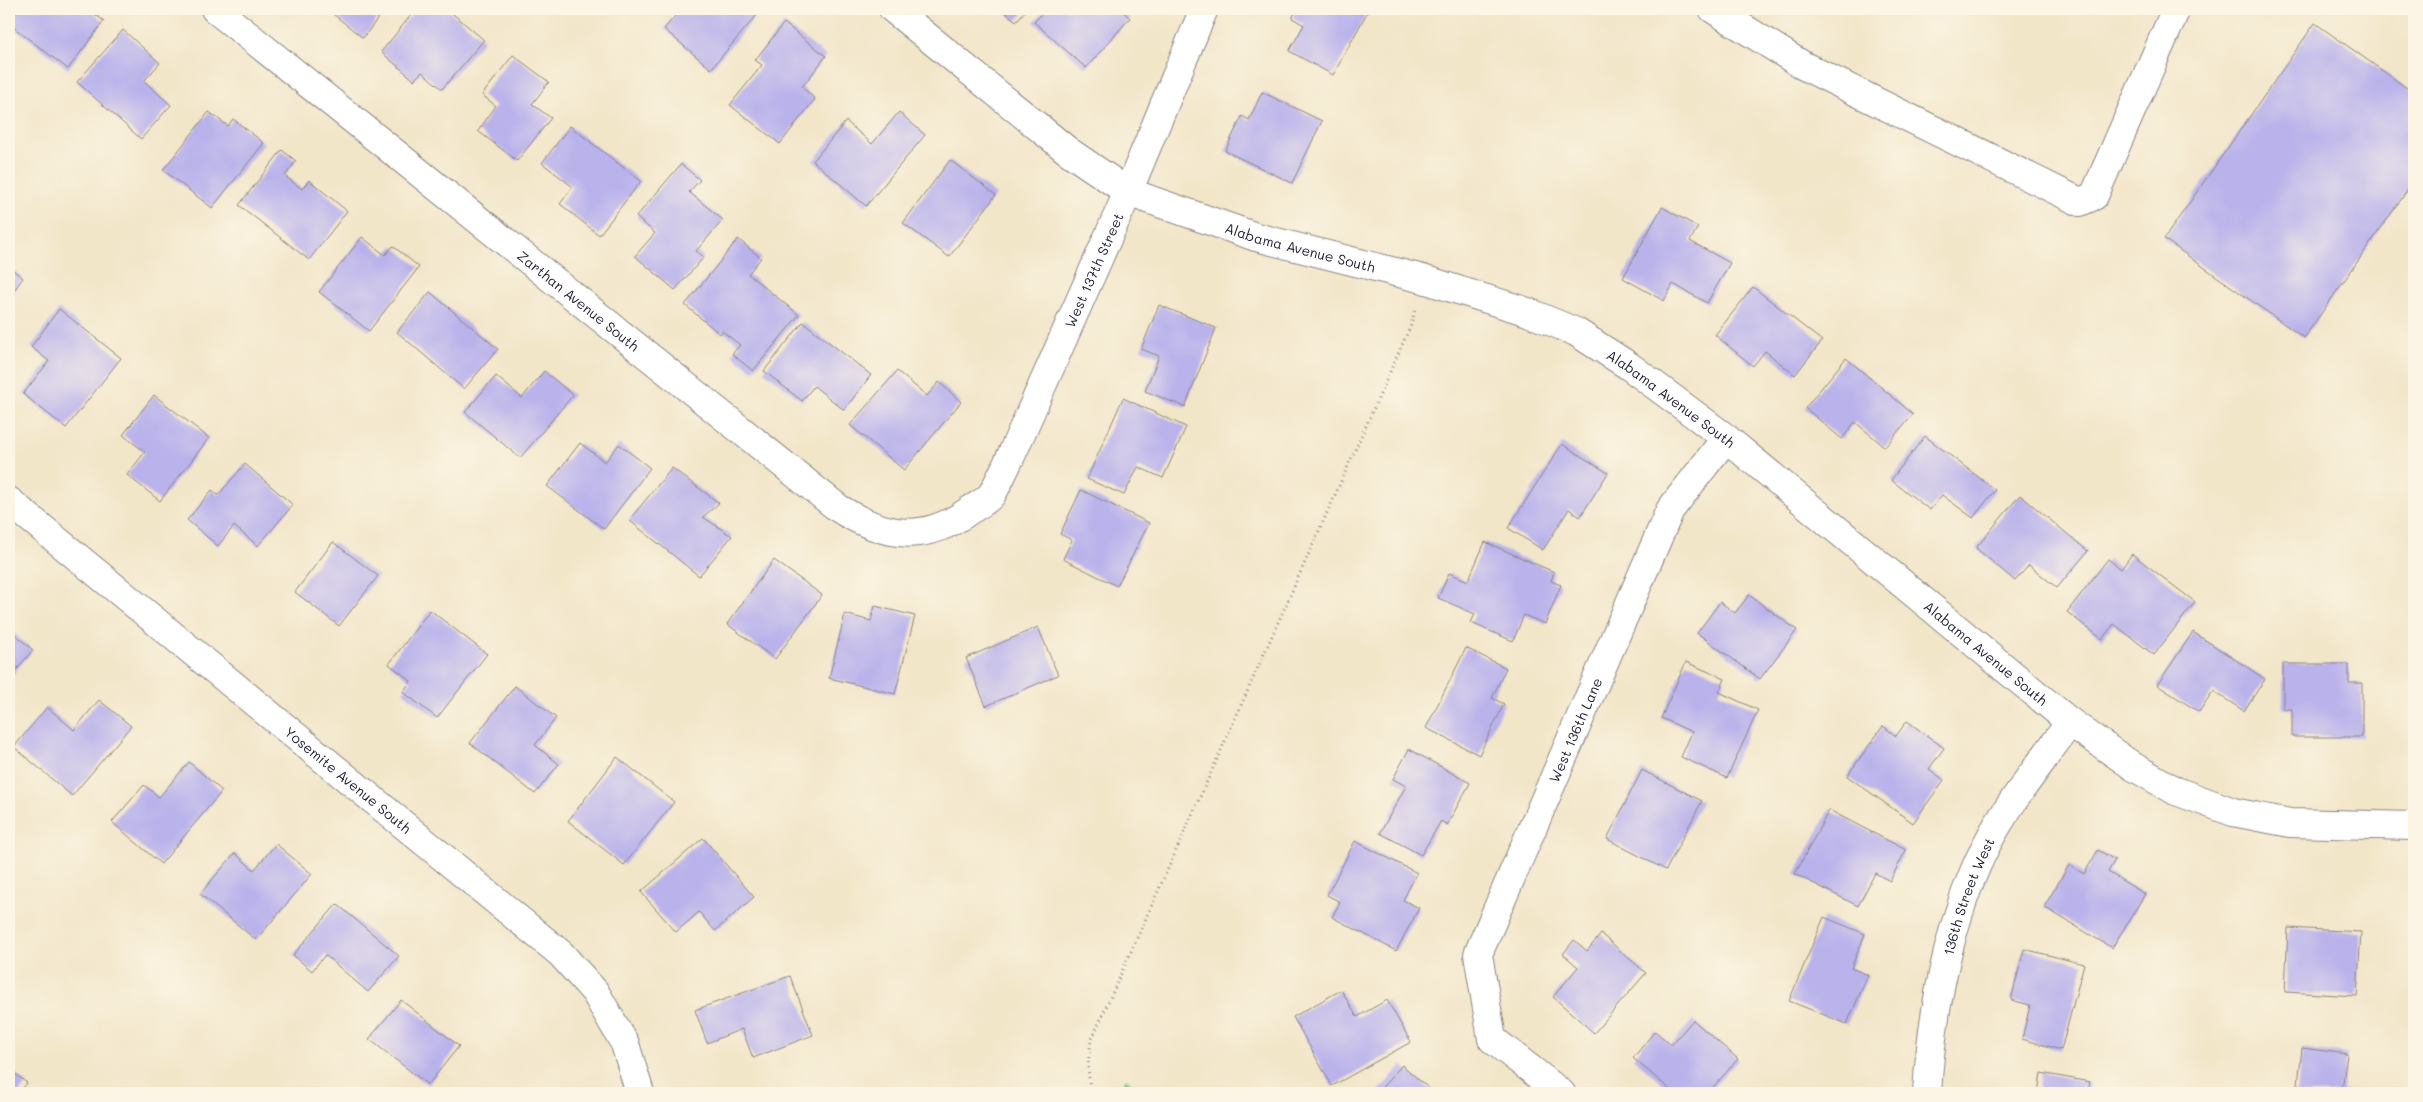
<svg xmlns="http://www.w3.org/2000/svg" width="2423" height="1102" font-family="Mali,sans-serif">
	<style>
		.green { fill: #7ad298; stroke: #4e7a6a }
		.building { fill: #b9b2eb }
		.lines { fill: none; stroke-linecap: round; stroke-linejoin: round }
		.minor-casing { stroke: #8a8482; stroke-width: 30 }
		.path { stroke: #8a8482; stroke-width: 3; stroke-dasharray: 1 4; stroke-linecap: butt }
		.minor { stroke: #fff; stroke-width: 28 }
		.labels { text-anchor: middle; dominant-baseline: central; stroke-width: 5; stroke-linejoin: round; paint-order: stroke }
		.street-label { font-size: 14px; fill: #22223b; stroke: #fcf5e5 }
	</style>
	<rect width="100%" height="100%" fill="#fcf5e5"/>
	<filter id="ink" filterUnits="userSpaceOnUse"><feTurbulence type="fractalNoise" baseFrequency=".02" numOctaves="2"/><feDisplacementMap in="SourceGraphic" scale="10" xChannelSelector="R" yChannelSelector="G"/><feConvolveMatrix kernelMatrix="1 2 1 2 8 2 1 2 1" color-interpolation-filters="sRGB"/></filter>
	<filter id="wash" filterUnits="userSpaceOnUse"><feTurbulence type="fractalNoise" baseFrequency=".0096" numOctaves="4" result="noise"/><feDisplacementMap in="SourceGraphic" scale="20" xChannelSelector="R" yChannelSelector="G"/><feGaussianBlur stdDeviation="1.12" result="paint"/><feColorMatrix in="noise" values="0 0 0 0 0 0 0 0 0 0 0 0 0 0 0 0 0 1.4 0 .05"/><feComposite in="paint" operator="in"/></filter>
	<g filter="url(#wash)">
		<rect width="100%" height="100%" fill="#f2e6c9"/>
		<path class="green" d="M1126,1079L1143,1093H1119Z"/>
		<g id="blocks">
			<path class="building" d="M9,9H88L104,21L68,69L9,24Z
				M329,9H385L363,38L328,10Z
				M416,9H447L484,40L442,89L422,72L414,80L381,52Z
				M681,9H762L711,69L664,29Z
				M1001,9H1027L1016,21Z
				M1046,9H1120L1130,18L1086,68L1034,22Z
				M1297,9H1369L1333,75L1289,51L1304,25L1292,18Z
				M784,23L826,56L802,87L815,99L780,144L730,105L762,65L755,60Z
				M2315,23L2414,93V181L2304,338L2164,239Z
				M123,30L160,63L144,81L171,105L141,139L77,82Z
				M513,55L549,82L532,104L551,118L517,161L478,131L496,106L482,95Z
				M1262,92L1322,121L1292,183L1225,151L1242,116L1249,120Z
				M209,112L228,126L233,119L264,143L212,208L163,170Z
				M899,112L925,135L866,206L813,161L846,121L872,144Z
				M570,126L641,181L599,235L560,204L573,187L542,163Z
				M282,150L296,161L285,176L302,189L309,180L347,211L309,260L239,205Z
				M950,160L996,195L949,257L903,223Z
				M681,164L700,180L689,192L723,220L696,251L704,257L675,290L635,256L655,233L636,217Z
				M1662,207L1698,227L1690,241L1730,263L1707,303L1673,284L1664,301L1623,278Z
				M362,237L385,255L393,246L419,267L369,331L319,292Z
				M738,239L761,258L748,274L799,315L753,371L732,354L740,345L722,331L720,334L685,305Z
				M9,267L23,278L9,297Z
				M1753,287L1822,341L1795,375L1765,351L1753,366L1715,335Z
				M430,292L498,349L464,389L397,332Z
				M1159,305L1216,328L1185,407L1145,391L1159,356L1141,349Z
				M59,309L121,358L66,428L23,394L49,361L31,347Z
				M803,322L871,375L844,410L814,386L802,401L764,371Z
				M1846,358L1913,414L1885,447L1855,422L1842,439L1805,408Z
				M544,371L573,395L520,458L465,412L496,376L522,398Z
				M897,371L927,396L939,382L961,402L904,470L850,425Z
				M154,395L209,438L160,501L127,475L145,452L123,435Z
				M1123,398L1186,427L1163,478L1138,467L1124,495L1087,479Z
				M1925,436L1995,490L1973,518L1942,495L1930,510L1891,480Z
				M580,443L605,462L619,444L650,468L604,529L547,486Z
				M1562,444L1608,473L1580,517L1569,509L1543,550L1508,528Z
				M245,464L293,505L258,546L234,526L218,546L187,520L212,490L218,495Z
				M672,468L719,503L703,517L732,536L699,576L629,520Z
				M1081,490L1149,523L1117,586L1063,559L1072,540L1060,534Z
				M2020,495L2088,551L2057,588L2029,565L2015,581L1976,548Z
				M333,542L378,576L339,626L295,592Z
				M1485,542L1554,572L1551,581L1561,585L1545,624L1524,615L1513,641L1471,623L1475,614L1438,598L1449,573L1468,581Z
				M2132,554L2195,602L2154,655L2114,624L2102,639L2067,612L2108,559L2121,569Z
				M774,560L822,595L775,659L727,624Z
				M1749,595L1797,630L1760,679L1697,633L1720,602L1735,613Z
				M875,606L915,616L895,694L829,678L845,614L871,621Z
				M430,610L487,654L437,718L403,692L411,681L389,664Z
				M1038,627L1058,675L986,706L966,658Z
				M9,629L33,650L9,679Z
				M2193,632L2265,679L2244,711L2213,691L2199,712L2157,685Z
				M1466,648L1506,668L1492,698L1504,704L1479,755L1426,728Z
				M1686,662L1725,679L1719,692L1758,710L1727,778L1681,757L1692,732L1661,718Z
				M2283,664H2349V683H2362V737H2292V709H2283Z
				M515,686L556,718L535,745L559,764L535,794L470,743Z
				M99,700L131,726L72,796L14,747L47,707L74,730Z
				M1907,721L1944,748L1929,769L1944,780L1913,823L1847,776L1883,726L1896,736Z
				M1409,749L1470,783L1447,825L1441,821L1421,855L1380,833L1406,786L1393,779Z
				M617,757L674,802L624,865L568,821Z
				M189,762L222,791L161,864L112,822L144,785L159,797Z
				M1642,770L1702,801L1666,870L1607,839Z
				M1829,810L1906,850L1890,881L1875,873L1858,906L1795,874Z
				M703,838L754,897L715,931L699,912L676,932L641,892Z
				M1355,841L1417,873L1403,900L1419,908L1396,951L1332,917L1340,902L1327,895Z
				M276,844L312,874L256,940L200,894L235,853L254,870Z
				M2098,850L2115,860L2108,872L2145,894L2112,948L2044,907L2069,865L2084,874Z
				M337,904L399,956L368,992L325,955L312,971L293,955Z
				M1824,917L1865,934L1851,968L1868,975L1847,1024L1789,1001Z
				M2288,928L2361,932L2357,996L2285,992Z
				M1601,934L1646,973L1594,1033L1553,997L1578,967L1563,954L1574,940L1587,951Z
				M2024,949L2084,964L2061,1050L2022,1039L2030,1005L2011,1000Z
				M790,976L813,1035L753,1058L742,1029L707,1043L695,1010Z
				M1341,990L1357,1017L1387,1000L1411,1042L1332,1086L1293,1017Z
				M401,1000L459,1046L428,1085L369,1039Z
				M1693,1020L1738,1059L1708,1093H1674L1633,1058L1655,1031L1671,1045Z
				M2302,1048L2347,1054L2342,1090L2359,1091V1093H2297Z
				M1402,1065L1434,1093H1377Z
				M9,1069L27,1083L19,1093H9Z
				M2041,1073L2090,1082L2088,1093H2038Z"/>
		</g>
	</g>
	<g filter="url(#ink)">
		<use href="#blocks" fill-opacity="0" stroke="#8a8482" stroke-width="1"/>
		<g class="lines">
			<defs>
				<g id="minor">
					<path id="s1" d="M215,9L838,508C884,537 924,544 970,510C977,506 987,501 992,494C999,482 1005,468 1011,456L1128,192L1204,9"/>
					<path id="s2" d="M893,9L1068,151L1128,192L1256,237L1423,279L1528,312L1576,332L1629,366L1726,438L2070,722L2134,767L2176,791L2233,812L2290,823L2414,826"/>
					<path d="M1713,9L1804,66L2080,202L2094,196L2176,9"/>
					<path id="s3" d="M9,501L561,954L595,992L625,1044L640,1093"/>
					<path id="s4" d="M1561,1093L1492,1039L1478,954L1670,510L1726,438"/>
					<path id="s5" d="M1927,1093C1932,1006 1953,896 2000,821C2021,787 2047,755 2070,722"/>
				</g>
			</defs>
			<use href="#minor" class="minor-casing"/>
			<path class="path" d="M1090,1093L1088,1065L1091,1041L1411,325L1415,310"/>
			<use href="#minor" class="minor"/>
		</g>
	</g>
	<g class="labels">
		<g class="street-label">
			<text stroke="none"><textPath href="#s2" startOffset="479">Alabama Avenue South</textPath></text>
			<text stroke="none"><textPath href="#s1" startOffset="1214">West 137th Street</textPath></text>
			<text stroke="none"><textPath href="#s1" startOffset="466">Zarthan Avenue South</textPath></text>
			<text stroke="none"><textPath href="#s2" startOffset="884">Alabama Avenue South</textPath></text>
			<text stroke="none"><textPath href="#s2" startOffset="1289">Alabama Avenue South</textPath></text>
			<text stroke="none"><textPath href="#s4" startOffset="418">West 136th Lane</textPath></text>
			<text stroke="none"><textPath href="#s3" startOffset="439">Yosemite Avenue South</textPath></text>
			<text stroke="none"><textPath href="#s5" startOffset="202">136th Street West</textPath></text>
		</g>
	</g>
	<rect width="2423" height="1102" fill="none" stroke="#fcf5e5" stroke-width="30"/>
</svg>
